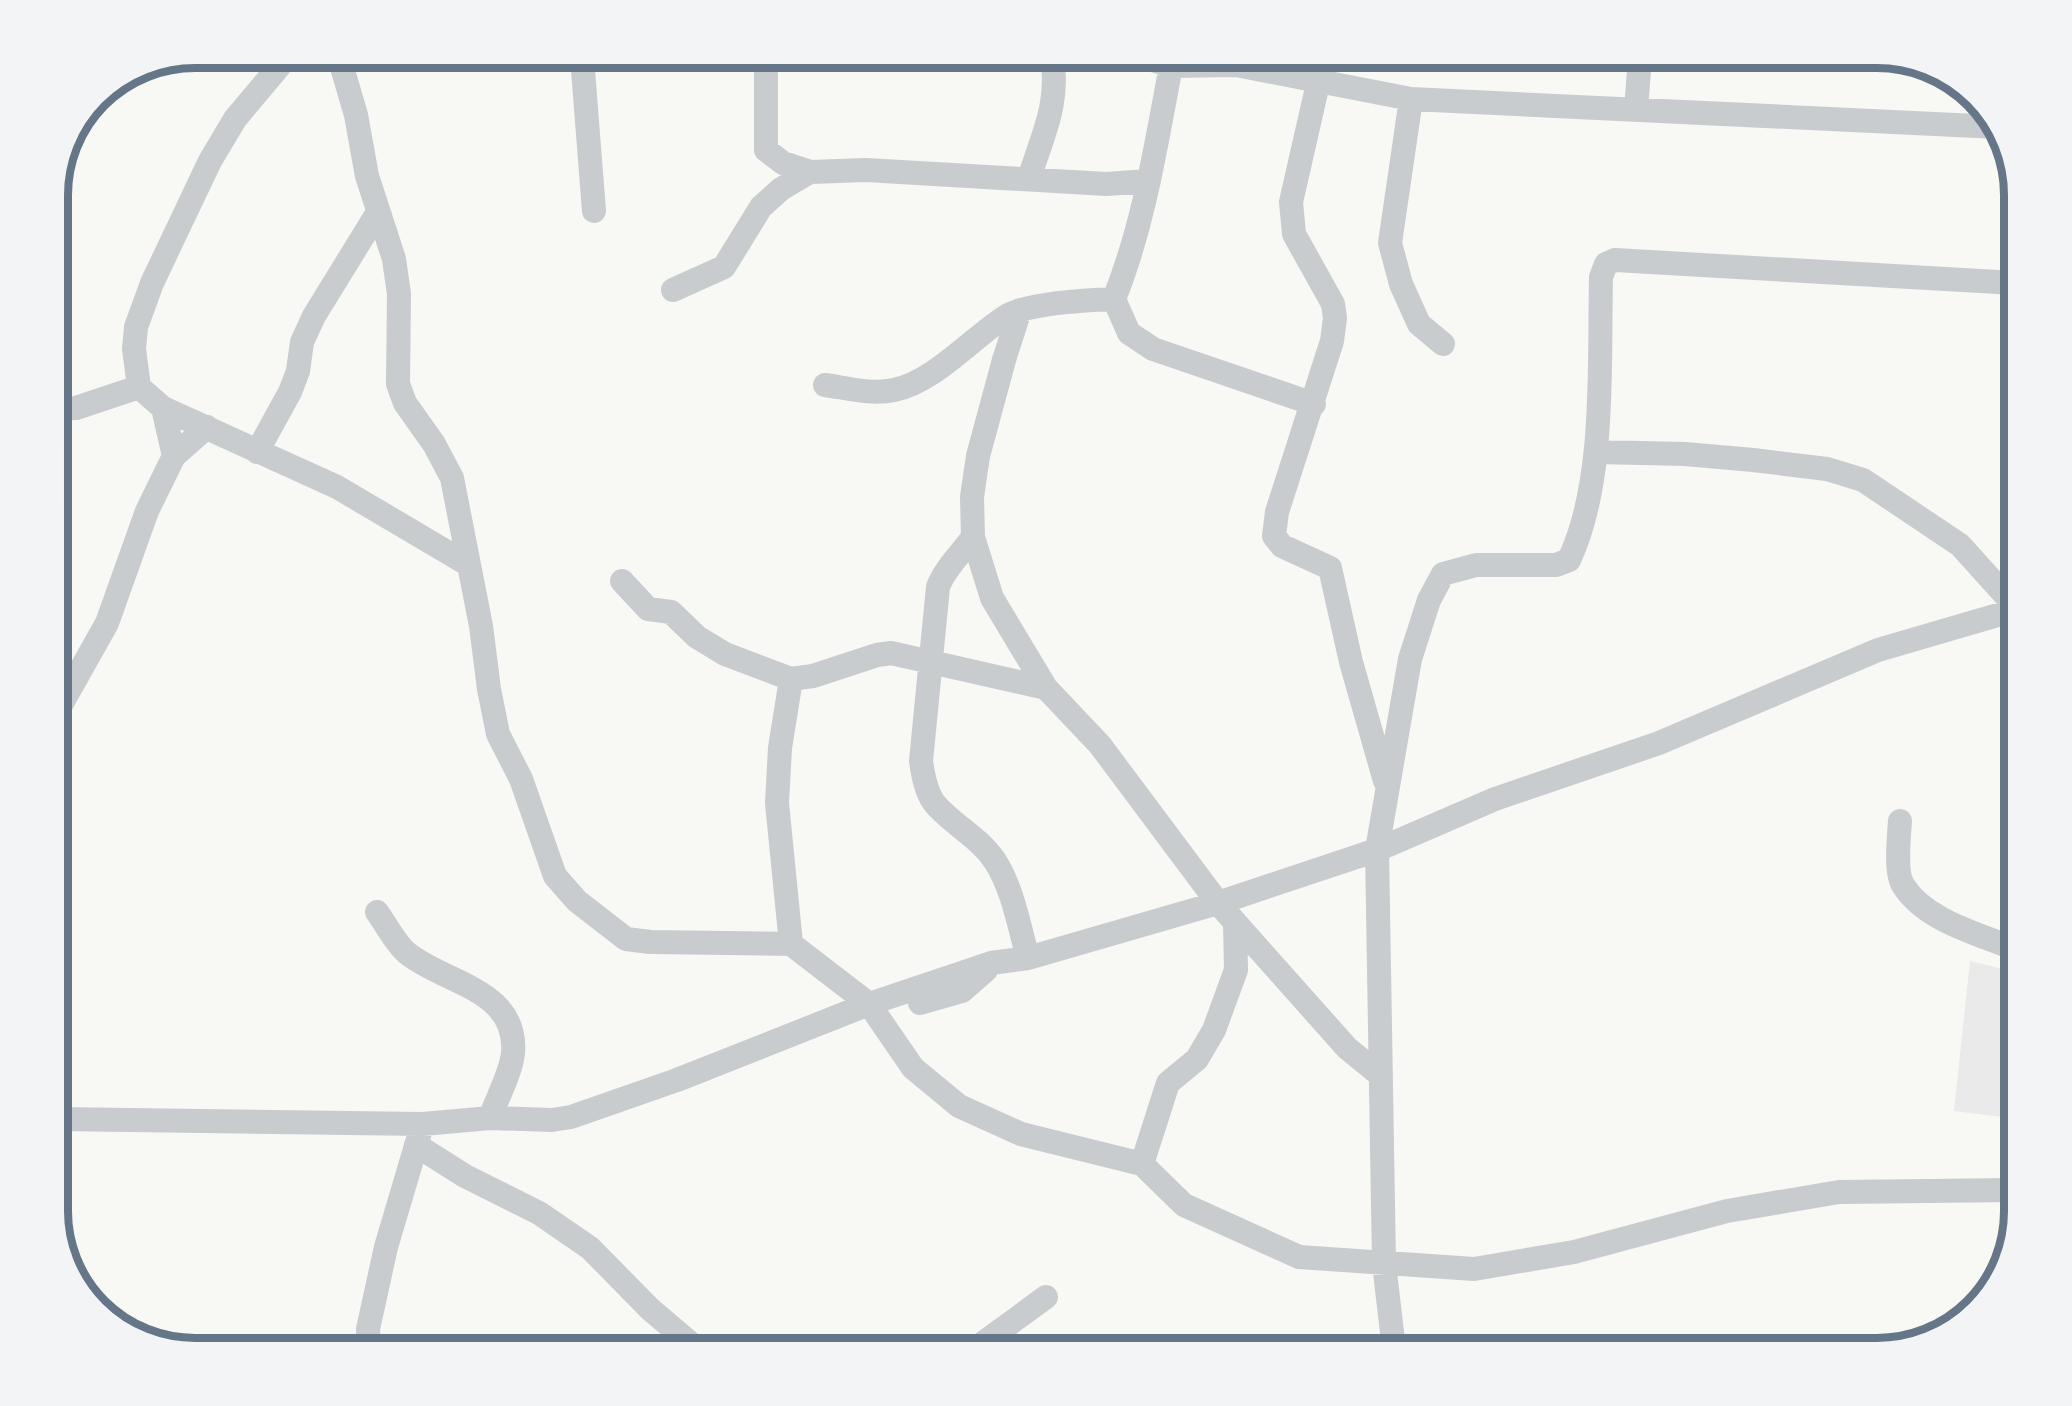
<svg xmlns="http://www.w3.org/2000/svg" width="2072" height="1406" font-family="'Nunito Sans',sans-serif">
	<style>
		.built { fill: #e9eae9 }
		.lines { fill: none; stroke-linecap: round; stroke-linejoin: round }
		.street { stroke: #c8cccf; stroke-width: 24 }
		.rim { fill: none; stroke: #657689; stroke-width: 8 }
	</style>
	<rect width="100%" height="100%" fill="#f8f8f5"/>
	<path class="built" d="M1970,961L2015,972V1141L2010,1118L1954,1111Z"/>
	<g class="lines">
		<path class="street" d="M287,57L235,119L210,161L152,283L136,327L134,349L139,387L163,408L337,487L469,565
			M339,57L356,115L367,176L394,259L399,294L398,384L405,403L434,444L452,478L481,626L489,689L498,734L521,779L555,876L577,901L626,939L650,942L791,944L869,1004L913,1068L959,1106L1021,1134L1142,1164L1184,1205L1299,1257L1474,1269L1574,1252L1727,1211L1839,1192L2015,1190
			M582,57L594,211
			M766,57V150L783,163L810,172L866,170L1106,184L1149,181
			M1144,57L1171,66L1236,65L1411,99L1997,127
			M1319,79L1291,202L1294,234L1333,304L1335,318L1332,341L1277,512L1274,536L1282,546L1330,568L1351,662L1385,781
			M1411,99L1390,243L1401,284L1419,324L1443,344
			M1636,110L1640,57
			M1029,179C1042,136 1060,104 1052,57
			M673,290L724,267L761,207L781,189L810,172
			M1114,299L1129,333L1153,349L1314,404
			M1020,310L1004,360L978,456L972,497L973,537L992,598L1046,688L1100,745L1218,903L1347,1048L1380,1075
			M825,385C847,388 872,395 894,390C934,382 972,338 1005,317C1026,303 1088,300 1114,299C1144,225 1156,144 1171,66
			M163,408L174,456
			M57,409L76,408L139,387
			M257,452L290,392L298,371L302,342L314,316L378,212
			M1597,452L1685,454L1753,460L1827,469L1863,480L1960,545L2015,606
			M973,537C961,554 945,568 938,587L921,761C923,775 926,793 935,804C954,826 979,837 995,861C1013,889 1019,926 1028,958
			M622,581L648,609L671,612L697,637L725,654L791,679L813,676L877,655L891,653L1046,688
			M791,679L780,748L777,803L791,944
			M57,712L107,623L147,511L174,456L207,427
			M1900,821C1899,836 1895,873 1903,885C1925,921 1979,934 2015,949
			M377,912C386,924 395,943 407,953C445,984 518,989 513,1053C511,1073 497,1098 490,1118
			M920,1003L962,991L986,970
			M57,1119L423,1124L490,1118L552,1120L571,1117L677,1080L869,1004L991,963L1028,958L1218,903L1377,850L1495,799L1659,743L1878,650L2015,610
			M416,1145L465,1176L539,1213L590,1248L650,1309L697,1349
			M1142,1164L1168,1083L1197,1059L1214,1030L1236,970L1235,922
			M369,1349L368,1329L386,1247L421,1129
			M975,1349L1046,1297
			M1394,1349L1384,1264L1377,850L1410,659L1429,600L1443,574L1476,565H1556L1569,560C1606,482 1599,363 1601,277L1606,264L1615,260L2015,283"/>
	</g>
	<path d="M0 0H2072V1406H0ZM195 68H1877A127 127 0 0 1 2004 195V1211A127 127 0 0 1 1877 1338H195A127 127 0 0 1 68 1211V195A127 127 0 0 1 195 68Z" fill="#f3f4f6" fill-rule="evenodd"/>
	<path class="rim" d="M195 68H1877A127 127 0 0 1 2004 195V1211A127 127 0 0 1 1877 1338H195A127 127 0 0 1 68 1211V195A127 127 0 0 1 195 68Z"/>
</svg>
